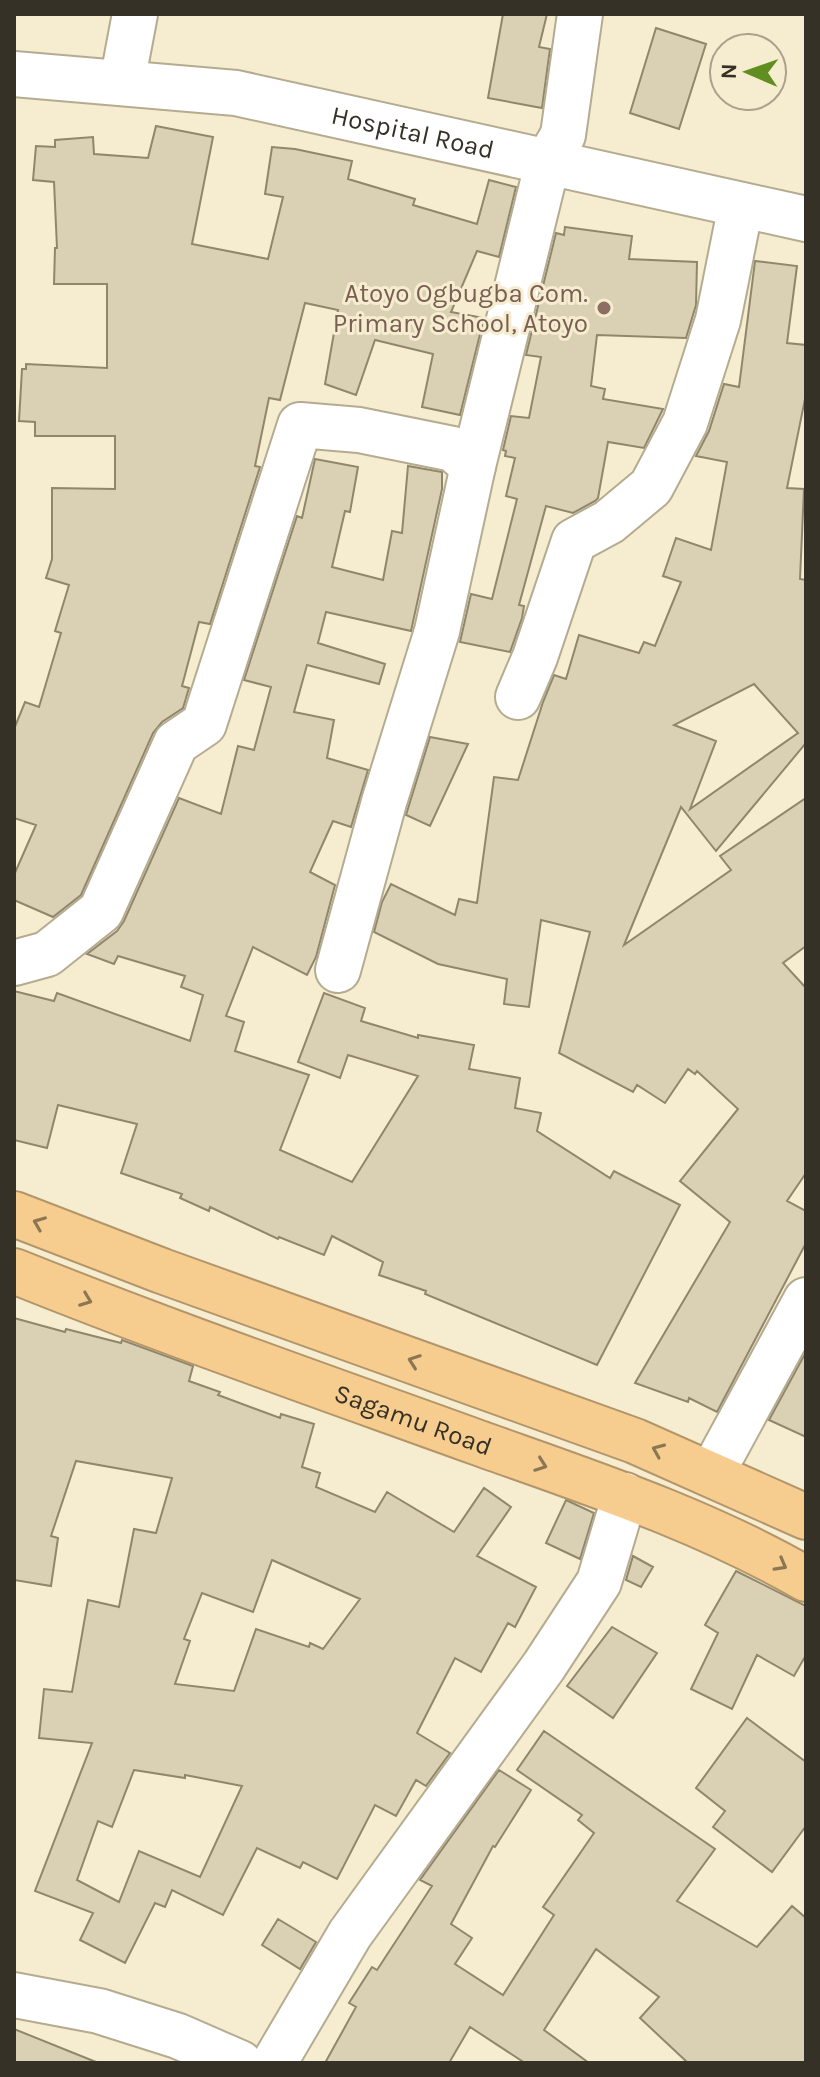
<svg xmlns="http://www.w3.org/2000/svg" width="820" height="2077" font-family="Karla,sans-serif">
	<style>
		.building { fill: #dad0b4; stroke: #90866c; stroke-width: 2; fill-rule: evenodd }
		.lines { fill: none; stroke-linecap: round; stroke-linejoin: round }
		.minor-casing { stroke: #b5ab90; stroke-width: 48 }
		.highway-casing { stroke: #b2966a; stroke-width: 48 }
		.minor { stroke: #fff; stroke-width: 44 }
		.highway { stroke: #f6cc8f; stroke-width: 44 }
		.oneway { stroke: #8c7755 }
		.education-dot { fill: #8d6e63; stroke: #f6eccf; stroke-width: 3 }
		.labels { text-anchor: middle; dominant-baseline: central; stroke-width: 6; stroke-linejoin: round; paint-order: stroke }
		.street-label { font-size: 26px; fill: #353126; stroke: #f6eccf }
		.education-label { font-size: 26px; fill: #785e54; stroke: #f6eccf; text-anchor: end }
	</style>
	<rect width="100%" height="100%" fill="#f6eccf"/>
	<path class="building" d="M503,14H547L539,47L550,49L542,108L488,98Z
		M656,28L706,44L679,129L630,113Z
		M156,126L213,137L192,244L268,259L283,197L265,194L272,147L295,149L352,161L348,179L415,199L413,205L477,224L489,180L516,187L499,257L477,251L451,312L484,318L460,415L422,407L433,354L375,340L356,395L325,384L338,310L305,303L280,400L269,398L255,466L260,467L210,624L199,622L182,686L189,688L183,708L162,722L153,733L81,895L53,917L14,900V875L36,825L14,818V729L25,702L39,707L61,633L55,631L69,585L46,578L52,559V488L115,489V436H35V422L19,421L22,369H26V364L107,368V284H54L55,248H57L54,182L33,180L36,146L55,147V140L93,137L94,154L148,158Z
		M565,227L632,236L629,259L697,262L696,305L686,338L597,335L591,386L605,389L603,399L663,409L644,448L608,442L598,498L595,501L573,513L546,506L519,605L524,606L522,618L510,652L460,642L471,594L492,599L517,499L506,496L515,458L505,456L506,451L503,450L511,416L529,418L541,357L526,355L556,233L564,235Z
		M755,261L797,266L787,343L806,345V394L787,488L804,489L800,579L806,580V743L716,851L681,807L624,945L731,870L720,856L806,798V946L783,963L806,988V1173L787,1201L806,1211V1243L717,1412L689,1398L688,1402L635,1383L730,1222L680,1181L738,1109L697,1071L695,1074L688,1069L665,1103L637,1085L633,1092L559,1053L590,932L541,920L529,1007L504,1004L507,979L438,964L374,932L382,902L391,884L455,915L459,899L477,903L494,777L518,780L543,702L554,675L566,679L579,635L639,653L644,642L655,646L681,582L663,576L676,538L711,550L727,462L696,456L709,431L724,384L739,387ZM754,684L798,733L690,809L716,741L674,725Z
		M315,459L358,467L350,512L345,511L332,567L383,580L392,531L402,533L408,466L442,472V489L411,631L326,612L318,643L385,664L379,684L307,665L294,712L334,720L327,758L368,770L351,827L333,821L310,872L335,885L316,957L307,975L253,947L226,1016L244,1022L235,1051L309,1075L280,1150L352,1182L418,1076L348,1055L340,1078L298,1062L324,993L365,1008L361,1021L418,1038V1035L474,1045L469,1069L520,1078L515,1108L541,1113L537,1131L610,1178L614,1171L680,1205L597,1365L425,1294L426,1291L379,1275L383,1262L332,1236L324,1255L279,1237L278,1239L210,1207L209,1211L180,1198L182,1194L121,1173L137,1124L58,1105L47,1148L14,1140V991L54,1001L57,993L190,1041L203,995L181,987L185,976L118,956L114,964L87,954L117,931L124,921L179,798L221,814L238,746L254,750L271,687L244,680L297,516L302,518Z
		M430,737L468,744L430,826L406,815Z
		M14,1318L65,1332L66,1329L121,1343L122,1340L193,1366L189,1381L220,1392L218,1395L280,1418L281,1414L314,1424L302,1467L320,1473L316,1487L375,1512L387,1492L454,1532L484,1488L511,1507L477,1556L536,1587L515,1627L508,1623L481,1672L455,1658L417,1733L450,1753L426,1786L416,1780L396,1816L375,1805L337,1879L303,1862L300,1868L257,1848L223,1915L172,1890L165,1907L155,1903L125,1963L80,1940L93,1913L35,1891L92,1743L39,1738L44,1689L72,1692L88,1600L119,1607L134,1529L156,1533L172,1478L76,1461L51,1536L58,1538L51,1586L14,1580ZM272,1560L360,1599L323,1649L310,1643L309,1647L256,1629L234,1691L175,1684L190,1641L184,1639L202,1593L253,1612ZM134,1770L185,1778V1775L242,1786L200,1877L139,1851L119,1902L77,1880L98,1821L112,1827Z
		M806,1352V1437L769,1420Z
		M566,1500L594,1513L580,1559L546,1543Z
		M633,1556L653,1567L641,1587L626,1580Z
		M736,1571L806,1606V1655L794,1676L757,1655L732,1709L691,1689L718,1633L705,1625Z
		M612,1627L657,1653L613,1718L567,1686Z
		M747,1718L806,1762V1826L772,1872L713,1827L725,1811L696,1788Z
		M544,1731L715,1849L677,1901L757,1947L792,1906L806,1918V2063H688L640,2018L659,1997L596,1949L544,2030L589,2063H525L470,2027L449,2063H325L356,2007L349,2003L372,1967L377,1970L432,1886L420,1880L499,1770L531,1790L495,1847L493,1846L451,1924L472,1938L455,1964L503,1995L554,1915L543,1907L594,1833L578,1820L582,1815L517,1770Z
		M278,1919L316,1942L300,1969L262,1945Z
		M14,2029L96,2062V2063H14Z"/>
	<g class="lines">
		<defs>
			<g id="minor">
				<path id="s1" d="M14,74L236,93L806,219"/>
				<path d="M122,83L135,14"/>
				<path d="M518,697L535,657L574,541L609,522L651,487L685,423L718,320L741,205"/>
				<path d="M14,963L47,954L101,911L176,743L204,724L300,425L359,430L453,449L473,466"/>
				<path d="M338,970L384,802L437,631L473,466L548,161L563,135L580,14"/>
				<path d="M712,1473L806,1300"/>
				<path d="M14,1995L99,2011L178,2036L240,2063"/>
				<path d="M274,2063L350,1934L544,1666L599,1582L625,1495"/>
			</g>
			<g id="highway">
				<path d="M14,1214L162,1271L635,1441L806,1517"/>
				<path id="s2" d="M14,1271C166,1332 321,1386 476,1442C588,1482 702,1519 806,1579"/>
			</g>
		</defs>
		<use href="#minor" class="minor-casing"/>
		<use href="#highway" class="highway-casing"/>
		<use href="#minor" class="minor"/>
		<use href="#highway" class="highway"/>
	</g>
	<defs><path id="oneway-chevron" d="M-2-3.5L2.5 0L-2 3.5" fill="none" stroke-width="1.6" stroke-linecap="round" stroke-linejoin="round" transform="scale(2)"/></defs>
	<g class="oneway">
		<use href="#oneway-chevron" transform="translate(39 1223) rotate(-158)"/>
		<use href="#oneway-chevron" transform="translate(86 1300) rotate(21)"/>
		<use href="#oneway-chevron" transform="translate(414 1361) rotate(-160)"/>
		<use href="#oneway-chevron" transform="translate(658 1450) rotate(-157)"/>
		<use href="#oneway-chevron" transform="translate(541 1465) rotate(20)"/>
		<use href="#oneway-chevron" transform="translate(781 1565) rotate(29)"/>
	</g>
	<circle class="education-dot" cx="604" cy="308" r="8"/>
	<g class="labels">
		<g class="street-label">
			<text stroke="none"><textPath href="#s1" startOffset="404">Hospital Road</textPath></text>
			<text stroke="none"><textPath href="#s2" startOffset="426">Sagamu Road</textPath></text>
		</g>
		<g class="education-label">
			<text x="588" y="293">Atoyo Ogbugba Com.<tspan x="588" dy="30">Primary School, Atoyo</tspan></text>
		</g>
	</g>
	<rect width="820" height="2077" fill="none" stroke="#353126" stroke-width="32"/>
	<g transform="translate(748 72) rotate(272)"><circle r="38" fill="#f6eccf" stroke="#a9a18b" stroke-width="2"/>
	<path d="M0-6L14 30L0 20L-14 30Z" fill="#608e20"/>
	<text y="-12" font-size="22" font-weight="bold" text-anchor="middle" fill="#353126">N</text>
	</g>
</svg>
